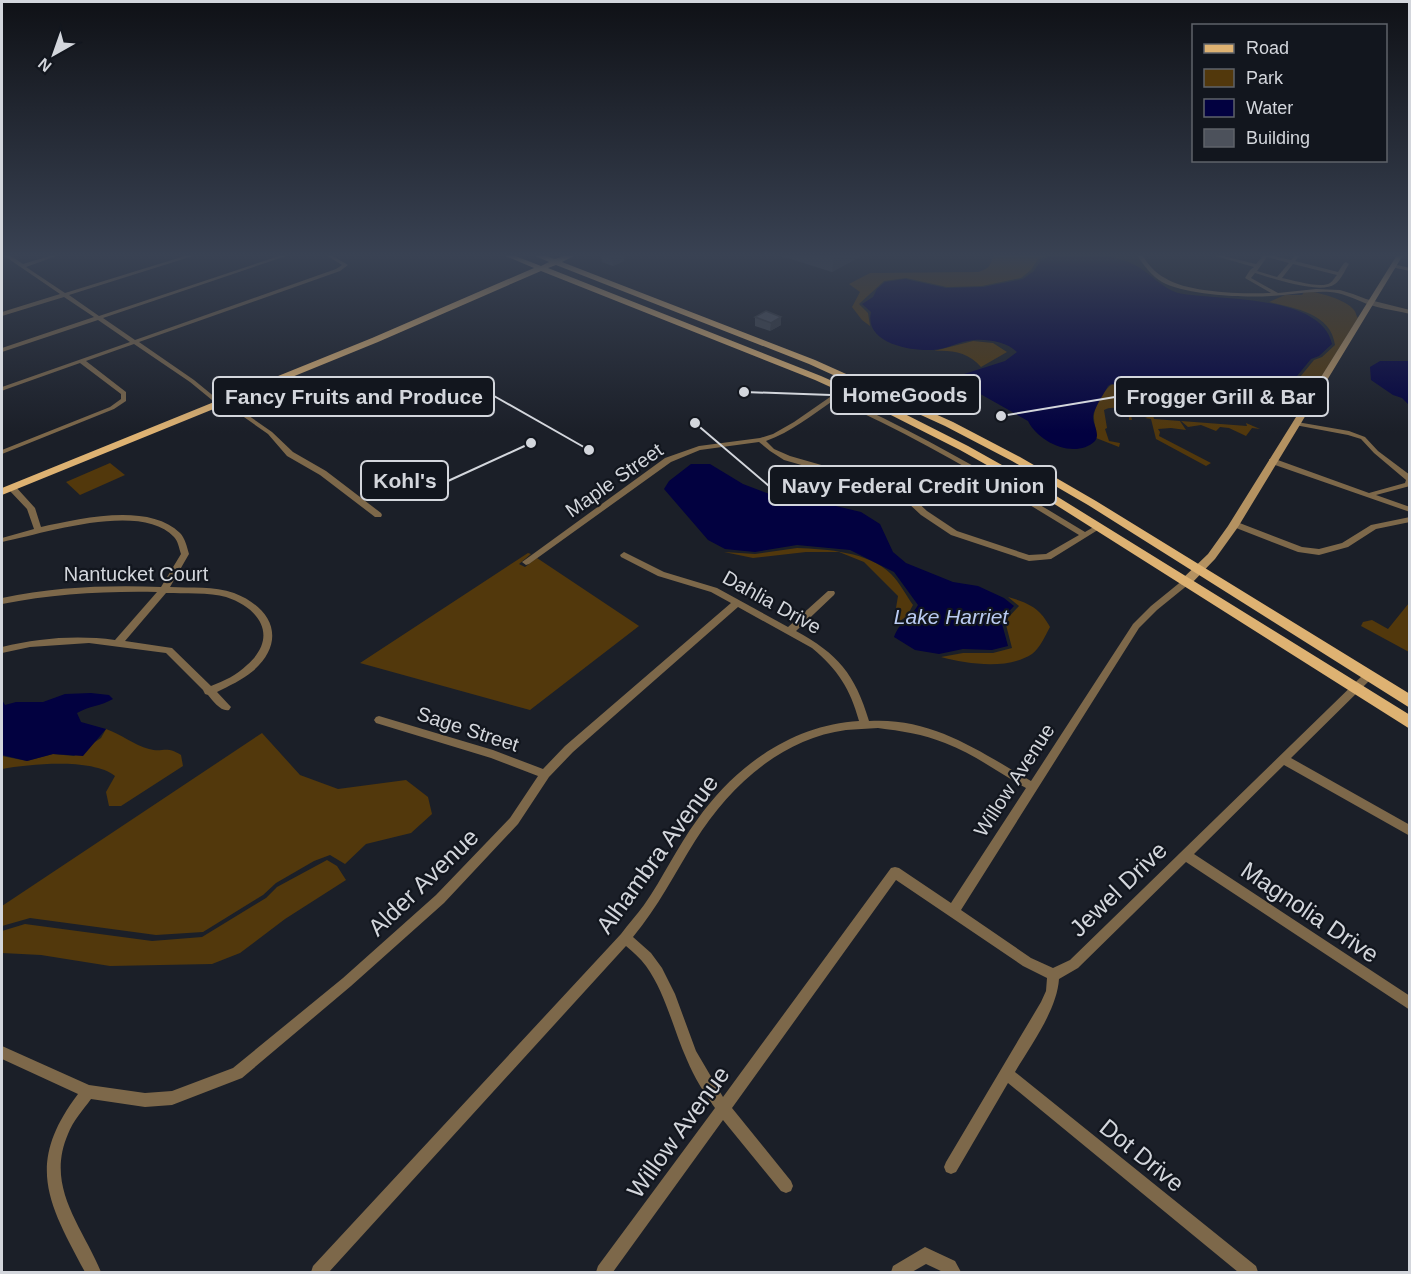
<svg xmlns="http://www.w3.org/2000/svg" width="1411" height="1274" font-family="Arial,sans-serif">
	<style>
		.green { fill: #52380c }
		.water { fill: #020140 }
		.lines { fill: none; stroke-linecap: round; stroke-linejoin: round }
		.street { fill: #7d684a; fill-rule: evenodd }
		.secondary { fill: #b49261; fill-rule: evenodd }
		.primary { fill: #deb272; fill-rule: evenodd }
		.wall { fill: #41464e }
		.shaded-wall { fill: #353940 }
		.building { fill: #4c515b; stroke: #353940; stroke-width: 1.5 }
		.labels { text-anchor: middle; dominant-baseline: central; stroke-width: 4.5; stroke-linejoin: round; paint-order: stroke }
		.street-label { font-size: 20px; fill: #d3d6dc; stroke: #12161e }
		.water-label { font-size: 21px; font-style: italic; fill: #bacbf2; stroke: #12161e }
		.near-street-label { font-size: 24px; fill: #d3d6dc; stroke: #12161e }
		.leader { fill: none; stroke: #d3d6dc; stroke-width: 2 }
		.callout-dot { fill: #d3d6dc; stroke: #12161e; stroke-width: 2 }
		.callout { fill: #12161e; stroke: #d3d6dc; stroke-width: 2 }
		.callout-label { font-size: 21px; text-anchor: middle; font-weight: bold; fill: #d3d6dc }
	</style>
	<rect width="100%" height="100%" fill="#1b1f28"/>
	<path class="green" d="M994,255H1048L1038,259L1031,270L1021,278L982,286L947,287L906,278L884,281L859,304L868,313L870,326L862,320L852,307L860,292L849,284L870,273L978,272C992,268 989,265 994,255Z
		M1305,291C1316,291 1347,300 1354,310C1356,312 1356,316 1358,318L1296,417L1278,399L1286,394L1314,360L1322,357L1335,345C1331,313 1294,308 1269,302L1285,295H1302Z
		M973,341L993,343L1007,352L981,367C968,352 952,350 934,351Z
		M1113,384L1179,394L1270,399L1277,404L1273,403L1274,406L1211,400L1212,407L1209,409L1197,400L1140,393L1136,396L1137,401L1155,407L1156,409L1137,407V411L1130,410L1132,420H1129V413C1120,409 1113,405 1104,410L1107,428L1105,429L1109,441L1120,443L1119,447L1096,438C1097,432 1094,425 1094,418C1093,409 1104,388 1113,384Z
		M1153,415L1154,419L1180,421L1186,430L1171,428L1158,429L1160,432L1159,436L1211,463L1206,466L1156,439L1151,419L1145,418Z
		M1181,421L1247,426L1246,423L1260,429L1252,428L1246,436L1229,428L1220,427L1216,431L1201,425L1188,427Z
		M110,463L125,475L80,495L66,482Z
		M797,548C827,549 869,552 891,574C900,583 906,595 913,605L907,616L893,626L898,596L864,562L839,552H806L753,558L724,552L755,554Z
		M528,553L531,554L519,564L525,567L537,558L639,626L530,710L360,663Z
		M1008,597C1029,603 1040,608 1050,627C1045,636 1040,648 1032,654C1007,670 968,664 941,657L963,653H993L1012,648L1005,621L1019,606Z
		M1409,603V652L1361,626L1363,622L1372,620L1388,629Z
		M106,729C121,734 134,745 149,749C163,753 166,745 181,755L183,766L121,806H109L106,792L115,776C92,758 31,764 2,769V756L27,761L53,754L74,756L101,738Z
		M262,733L300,775L338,789L406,780L428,797L432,814L411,833L366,844L345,864L330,855L314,861L276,883L263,895L203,932L156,935L30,918L2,926V906Z
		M327,860L337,866L346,880L285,919L240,953L212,964L110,966L41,955L2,953V931L25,924L152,941L202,937L266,898L277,887Z"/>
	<path class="water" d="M1053,255C1081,255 1110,252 1135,265C1150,273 1162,288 1178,293C1217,301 1321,293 1332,344L1319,356L1311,359L1283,393L1274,399L1179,394L1111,384L1108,386C1104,394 1092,411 1093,419C1094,425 1100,435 1095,441C1075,460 1038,442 1028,421L968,387L967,380L961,375L1005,361L1017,352C1007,342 988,339 974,340C960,341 947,349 933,350C910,351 864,343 871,312L862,304L873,297L877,289L885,282L905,279L946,288L983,287L1023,279L1034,271L1041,260Z
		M1380,361H1409V405L1402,398L1393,395L1371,380L1370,367Z
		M691,464H710L743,484L775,496L819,502L861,512L880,524L893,552L906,563L953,582L978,586L1004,598L1014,606L1001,620L1008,646L992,650L963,649L939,654L915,650L894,637C900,621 909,620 918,605L894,572L850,550L797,545L755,552L725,549L708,540L664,489L669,481Z
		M91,693L109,695L113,699C101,706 89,706 77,713L81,722L106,729L83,756L53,754L27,761L2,755V700L5,705L16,702H43L65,694Z"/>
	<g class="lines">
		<path class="street" d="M3,255H9L23,264L53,255H59L26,267L65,293L188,255H196L69,295L99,316L282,255H289L103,318L135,340L336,269L342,265L326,255H331L348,265L340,271L139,342L194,380L216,398V400H212L190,382L134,344L86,361L126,392V401L114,409L2,454V450L110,407L121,399V394L80,363L4,390L2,391V387L130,342L98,320L2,352V348L94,317L64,297L2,316V312L60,294Z
			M1137,255H1142C1148,264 1155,273 1165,278C1188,293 1243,294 1271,293L1245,278L1250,270L1254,267L1212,255H1219L1256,264L1263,256L1262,255H1269L1291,260L1296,255H1300L1295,261L1338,272L1344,263L1346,262L1349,264C1345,270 1341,280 1335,284C1320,295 1272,278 1255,273L1251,278L1278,293L1316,289L1340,290L1353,294L1366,299L1410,310V314C1394,310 1375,308 1360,301C1350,297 1342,293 1330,292C1310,291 1290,295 1271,296C1243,298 1186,295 1162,282C1152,276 1143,265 1137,255ZM1267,257L1289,263L1277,277L1257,271ZM1293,264L1337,275C1335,277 1333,281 1330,283C1321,289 1293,280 1282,278Z
			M1393,264L1410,268V271L1391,267L1390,266Z
			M856,379L859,381L858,382L838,397C924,435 1004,483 1085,532L1097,525L1101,528L1051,559L1029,561L951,535L921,515L907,502L885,489L784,460L770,451L759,442L700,450L671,462L529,564L526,565L522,562L665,458L699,446L760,438L773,434L794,422ZM834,400C920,438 999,486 1079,535L1046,554L1029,555L957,531L927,511L913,498L891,485L790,456L774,449L766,441C791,432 812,415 834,400Z
			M226,400L272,432L293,452L326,471L381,513L382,515L381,517H375L320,475L287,456L268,434L224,403V401Z
			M1297,422L1349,431L1365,437L1378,451L1410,475V486L1376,495L1410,507V512L1269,463V459H1275L1369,493L1405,483L1406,480L1374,453L1361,439L1348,435L1295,425L1294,424Z
			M9,486H15L35,508L41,527C79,519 148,502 180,533C185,538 187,547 189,554L170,587C191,588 214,586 234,593C273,608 287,641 253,671C242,680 229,686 217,692L231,707L229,710C221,712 213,701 208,695L205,694L203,690L166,653L89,643L30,647L2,653V647C39,638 77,635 115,640L157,592C104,591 53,594 2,604V598C54,587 107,585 161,587L181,554C179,548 178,541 174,537C141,501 42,534 2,542V538L34,529L27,509L9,490ZM166,593C183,594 210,592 226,597C260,608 279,637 247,665C237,675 224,681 211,686L172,648L125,641Z
			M1410,517V522L1376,529L1348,547L1319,555L1298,552L1231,526L1230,524L1234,522H1237L1302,547L1319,549L1342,543L1371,525Z
			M624,552L664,572L717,588L788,627L828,591H834L835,593L834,595L796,631C838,654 855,674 869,721C932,717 979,751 1031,781L1133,624L1151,606L1183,580H1189L1190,582L1189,584L1157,610L1139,628L961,910L1031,958L1053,968L1070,960L1365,673H1371L1373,676L1371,679L1291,758L1410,825V836L1284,765L1194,854L1410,996V1010L1186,862L1078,968L1059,979C1057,1010 1031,1045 1015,1072L1256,1266L1258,1272H1238L1008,1083L956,1172L951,1174L946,1172L944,1167L946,1162L1041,1002L1046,991L1047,978L1023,966L896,880L732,1108L791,1181L793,1186L791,1191L786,1193L781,1191L723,1120L613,1272H596L598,1266L715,1108C704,1093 694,1077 687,1060C673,1029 666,994 646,966C640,958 633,952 626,946L329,1272H311L313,1266L621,934C628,924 637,915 644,905C663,878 677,847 697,820C735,766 792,725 859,721C850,688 838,670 812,648L738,607L573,752L549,777L518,824L444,903L351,986L242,1078L172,1105L145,1107L91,1099C83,1110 73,1121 68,1134C45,1187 82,1226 101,1272H85C48,1203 25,1164 78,1094L2,1059V1046L89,1085L145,1093L172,1091L233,1068L343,978L436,895L510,818L538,776L491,758L376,723L374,720L376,717L379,716L493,750L543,769L565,746L731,603L711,592L658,576L621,557L620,555ZM878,728C901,731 923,734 945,743C974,754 999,773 1026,788L951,903L899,868L895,867L891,868L723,1097L696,1051L675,994L662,968L651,953L633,937C658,907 675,873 695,841C729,787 780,739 846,730C856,729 867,729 878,728Z
			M925,1247L955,1261L961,1272H943L926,1264L912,1272H891L893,1266Z"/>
		<path class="secondary" d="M1397,255H1403L1238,527L1215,559L1190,585H1182L1180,582L1182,579L1208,554L1228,526Z"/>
		<path class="primary" d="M503,255H513L541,266L549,262L533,255H543L555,259L566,255H576L562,262L815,360L953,422L1020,457L1096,501L1410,694V708L1088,505L1012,461L945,426L809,364L556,265L548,268L821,376L889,406L968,446L1045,489L1410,715V729L1037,493L960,450L881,410L815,380L541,271L378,342L2,495V488L372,338L534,268Z"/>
	</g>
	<path class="wall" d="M601,255H623L624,261L613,266L602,262Z
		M778,255H863L832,272Z
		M755,317L781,325L770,331L755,326Z"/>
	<path class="shaded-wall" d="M620,255H623L624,261L613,266L612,258Z
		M838,255H863L832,272L834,257Z
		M781,317V325L770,331L771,323Z"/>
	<path class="building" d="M602,255H620L612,258Z
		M826,255H838L834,257Z
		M766,311L781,317L771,323L755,317Z"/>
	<linearGradient id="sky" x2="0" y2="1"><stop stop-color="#0f1116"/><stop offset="0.59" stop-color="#394253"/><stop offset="1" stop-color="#394253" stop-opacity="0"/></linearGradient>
	<rect width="1411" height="433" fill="url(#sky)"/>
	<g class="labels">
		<g class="street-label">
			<text transform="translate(614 480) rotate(-35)">Maple Street</text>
			<text x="136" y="574">Nantucket Court</text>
			<text transform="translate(772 602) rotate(29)">Dahlia Drive</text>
			<text transform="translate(468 729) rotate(18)">Sage Street</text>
			<text transform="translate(1014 780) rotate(-57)">Willow Avenue</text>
		</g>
		<g class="water-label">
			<text x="951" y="616">Lake Harriet</text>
		</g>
		<g class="near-street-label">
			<text transform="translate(657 854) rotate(-54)">Alhambra Avenue</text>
			<text transform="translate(423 882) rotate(-44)">Alder Avenue</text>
			<text transform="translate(1118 889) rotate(-44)">Jewel Drive</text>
			<text transform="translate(1310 912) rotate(34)">Magnolia Drive</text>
			<text transform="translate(678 1132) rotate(-54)">Willow Avenue</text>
			<text transform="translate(1142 1155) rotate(39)">Dot Drive</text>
		</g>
	</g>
	<path class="leader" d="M744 392L831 395M589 450L494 396M1001 416L1115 397M531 443L448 481M695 423L769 486"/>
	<g class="callout-dot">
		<circle cx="744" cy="392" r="6"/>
		<circle cx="589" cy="450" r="6"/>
		<circle cx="1001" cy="416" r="6"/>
		<circle cx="531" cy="443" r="6"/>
		<circle cx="695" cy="423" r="6"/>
	</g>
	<g class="callout">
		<rect x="831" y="375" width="149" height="39" rx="6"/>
		<rect x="213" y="377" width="281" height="39" rx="6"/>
		<rect x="1115" y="377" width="213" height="39" rx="6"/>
		<rect x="361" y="461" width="87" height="39" rx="6"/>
		<rect x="769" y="466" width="287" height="39" rx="6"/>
	</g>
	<g class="callout-label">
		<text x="905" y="402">HomeGoods</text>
		<text x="354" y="404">Fancy Fruits and Produce</text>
		<text x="1221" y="404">Frogger Grill &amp; Bar</text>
		<text x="405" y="488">Kohl's</text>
		<text x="913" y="493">Navy Federal Credit Union</text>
	</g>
	<rect width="1411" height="1274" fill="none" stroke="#d3d6dc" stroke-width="6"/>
	<rect x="1192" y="24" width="195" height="138" fill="#12161e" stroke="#5f636a" stroke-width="1.5"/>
	<rect x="1204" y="44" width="30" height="9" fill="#deb272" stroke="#5f636a" stroke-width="1.5"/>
	<text x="1246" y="54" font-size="18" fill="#d3d6dc">Road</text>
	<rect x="1204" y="69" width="30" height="18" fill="#52380c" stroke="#5f636a" stroke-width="1.5"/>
	<text x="1246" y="84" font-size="18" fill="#d3d6dc">Park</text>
	<rect x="1204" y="99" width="30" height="18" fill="#020140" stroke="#5f636a" stroke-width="1.5"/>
	<text x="1246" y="114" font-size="18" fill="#d3d6dc">Water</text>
	<rect x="1204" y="129" width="30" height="18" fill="#4c515b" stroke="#5f636a" stroke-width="1.5"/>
	<text x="1246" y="144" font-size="18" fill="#d3d6dc">Building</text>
	<g transform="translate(54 54) rotate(220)" stroke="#12161e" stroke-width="4.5" paint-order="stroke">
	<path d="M0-4.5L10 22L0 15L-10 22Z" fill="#d3d6dc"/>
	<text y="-9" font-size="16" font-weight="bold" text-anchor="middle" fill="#d3d6dc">N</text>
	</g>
</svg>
